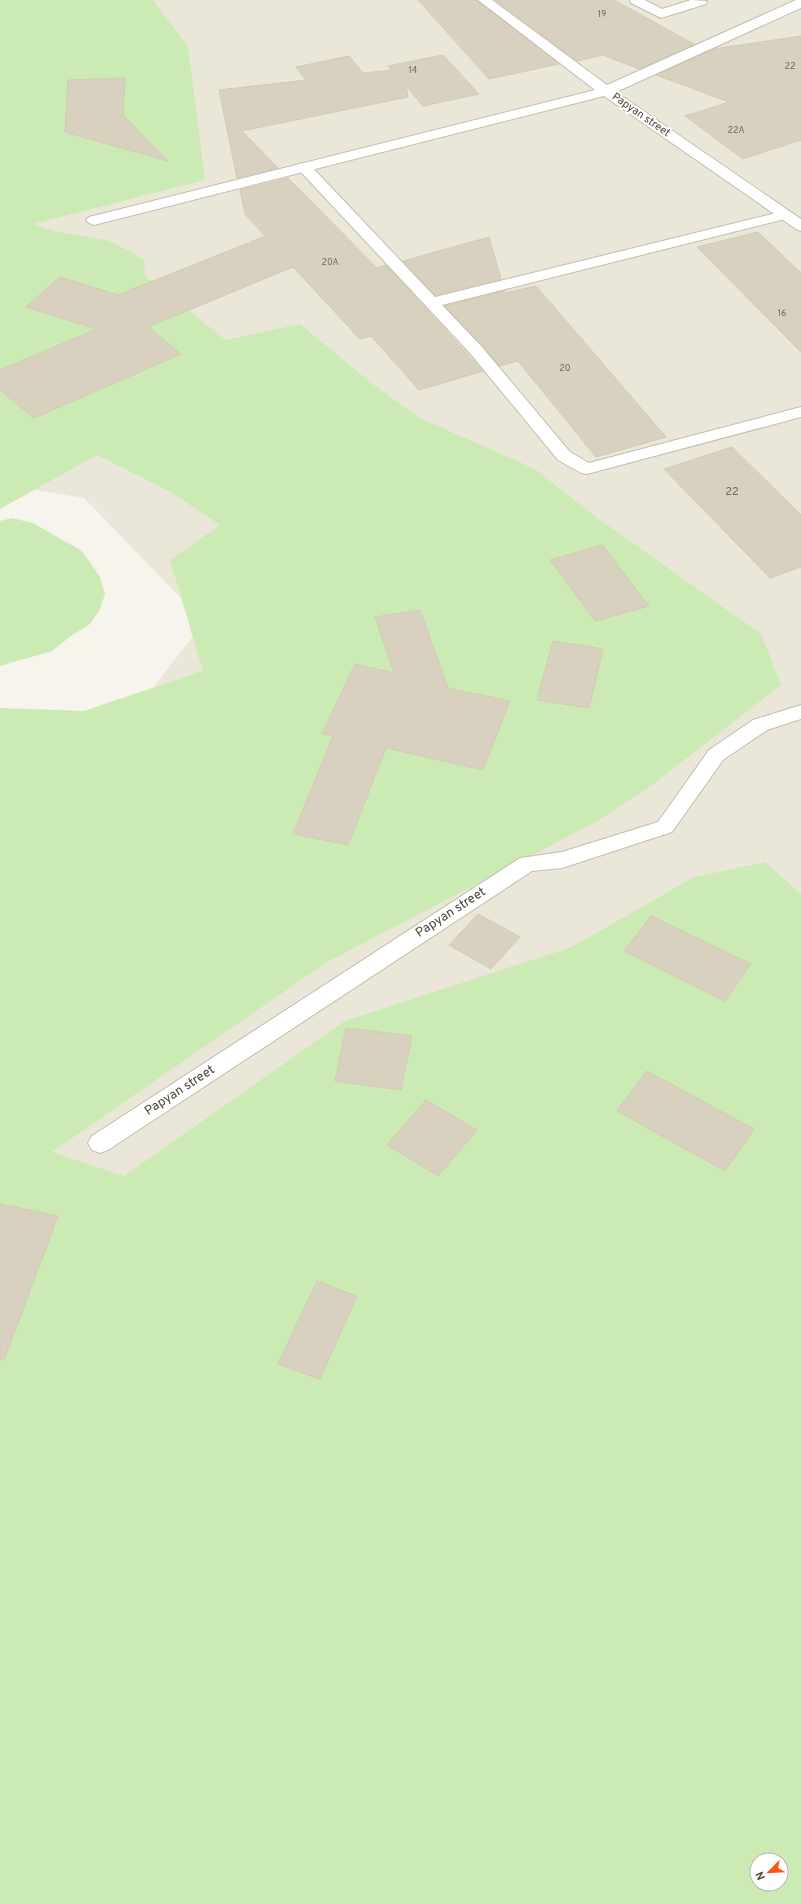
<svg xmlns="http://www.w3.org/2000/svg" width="801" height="1904" font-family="Overpass,sans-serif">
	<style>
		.residential { fill: #eae7d9 }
		.green { fill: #ccebb4; fill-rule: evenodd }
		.building { fill: #d8d1c0; stroke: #d3cab3 }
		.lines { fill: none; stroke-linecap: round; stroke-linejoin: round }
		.service-casing { stroke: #c2bdad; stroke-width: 2 }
		.minor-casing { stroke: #c2bdad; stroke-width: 2 }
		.service { fill: #fff; fill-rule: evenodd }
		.minor { fill: #fff; fill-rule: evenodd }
		.labels { text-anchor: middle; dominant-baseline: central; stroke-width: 4; stroke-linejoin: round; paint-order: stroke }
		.far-number-label { font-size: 9px; fill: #6e695a }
		.far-street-label { font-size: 11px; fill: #4b4638; stroke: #fff }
		.number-label { font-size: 11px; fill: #6e695a }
		.street-label { font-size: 13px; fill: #4b4638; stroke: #fff }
	</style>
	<rect width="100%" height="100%" fill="#f6f4ec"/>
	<path class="residential" d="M0,0H801V1341L0,1713L35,840L204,622L84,498L0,484Z"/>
	<path class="green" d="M0,0H153L188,47L205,180L33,224L55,231L105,240L126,249L144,260L145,276L226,340L300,324L370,382L418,417L535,469L596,517L761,634L781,685L651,786L596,822L327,962L52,1152L124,1176L345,1021L572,947L694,877L765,862L801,894V1904H0V708L84,711L203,671L170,560L220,525L172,493L97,455L0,509ZM757,1860H781V1884H757Z
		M12,518L33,523L82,551L100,577L105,594L100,609L90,624L71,636L52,651L0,666V521Z"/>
	<path class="building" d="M418,0H477L559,64L489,79Z
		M495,0H614L694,44L639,69L603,55L577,61Z
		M801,36V140L743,159L685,116L729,102L656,75L714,49Z
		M443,55L479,94L423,106L406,86L408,97L242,131L278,168L237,178L219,90L306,80L296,67L349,56L363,73L392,70L388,66Z
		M125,78L123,115L168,161L65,132L68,80Z
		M288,178L377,268L386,265L483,371L419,390L371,336L360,339L293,267L148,327L181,354L34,418L0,390V370L97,329L26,307L60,277L118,295L248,243L252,247L251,242L265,236L245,214L240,190Z
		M758,232L801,273V352L697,247Z
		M489,237L501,279L435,295L403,261Z
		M536,286L666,437L596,457L518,361L500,366L445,306L504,291L505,293Z
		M732,447L801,515V567L770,578L664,469Z
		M602,545L649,606L595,621L550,560Z
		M420,610L448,688L510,701L483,770L386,748L348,845L293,834L333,736L322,734L355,664L394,673L375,617Z
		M553,641L603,649L589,708L537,700Z
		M478,914L520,937L491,969L449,945Z
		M651,916L751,964L725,1001L624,951Z
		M346,1028L412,1036L401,1090L335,1081Z
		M647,1071L754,1129L725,1171L617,1111Z
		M426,1100L477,1130L438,1176L387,1145Z
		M0,1204L58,1216L4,1360H0Z
		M317,1281L357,1296L320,1379L278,1364Z"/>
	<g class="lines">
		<defs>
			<path id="service" d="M630,0H645L662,9L691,0L707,1L706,4L661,18L631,3Z
				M304,163L309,164L435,297L784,211L789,212L791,215L789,218L442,305L482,347L570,452L589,463L801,407V417L587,474L581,473L558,460L470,353L299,170L297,167L299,164Z"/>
			<path id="minor" d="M478,0H492L607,85L796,0H801V8L616,92L801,219V231L796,229L604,96L94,225L89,223L86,220L89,217L595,90Z
				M801,705V719L767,730L723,760L672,832L562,868L532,871L108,1150L100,1153L92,1150L88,1143L92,1136L520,858L562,852L658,822L709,750L753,720Z"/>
		</defs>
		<use href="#service" class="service-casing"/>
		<use href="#minor" class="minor-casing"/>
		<use href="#service" class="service"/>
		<use href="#minor" class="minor"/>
	</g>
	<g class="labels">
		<g class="far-number-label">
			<text x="602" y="14">19</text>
			<text x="790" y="66">22</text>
			<text x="413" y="70">14</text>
			<text x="736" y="130">22A</text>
			<text x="330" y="262">20A</text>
			<text x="782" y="313">16</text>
			<text x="565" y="368">20</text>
		</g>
		<g class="far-street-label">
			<text transform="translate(641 115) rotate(35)">Papyan street</text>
		</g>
		<g class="number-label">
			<text x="732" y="492">22</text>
		</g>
		<g class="street-label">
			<text transform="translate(451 913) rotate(-33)">Papyan street</text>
			<text transform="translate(180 1091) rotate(-33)">Papyan street</text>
		</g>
	</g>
	<g transform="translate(769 1872) rotate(246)"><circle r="19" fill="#ffffff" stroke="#b7b5af"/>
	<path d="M0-3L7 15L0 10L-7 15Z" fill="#ff531a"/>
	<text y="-6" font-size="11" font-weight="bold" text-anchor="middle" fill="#4b4638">N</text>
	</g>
</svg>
